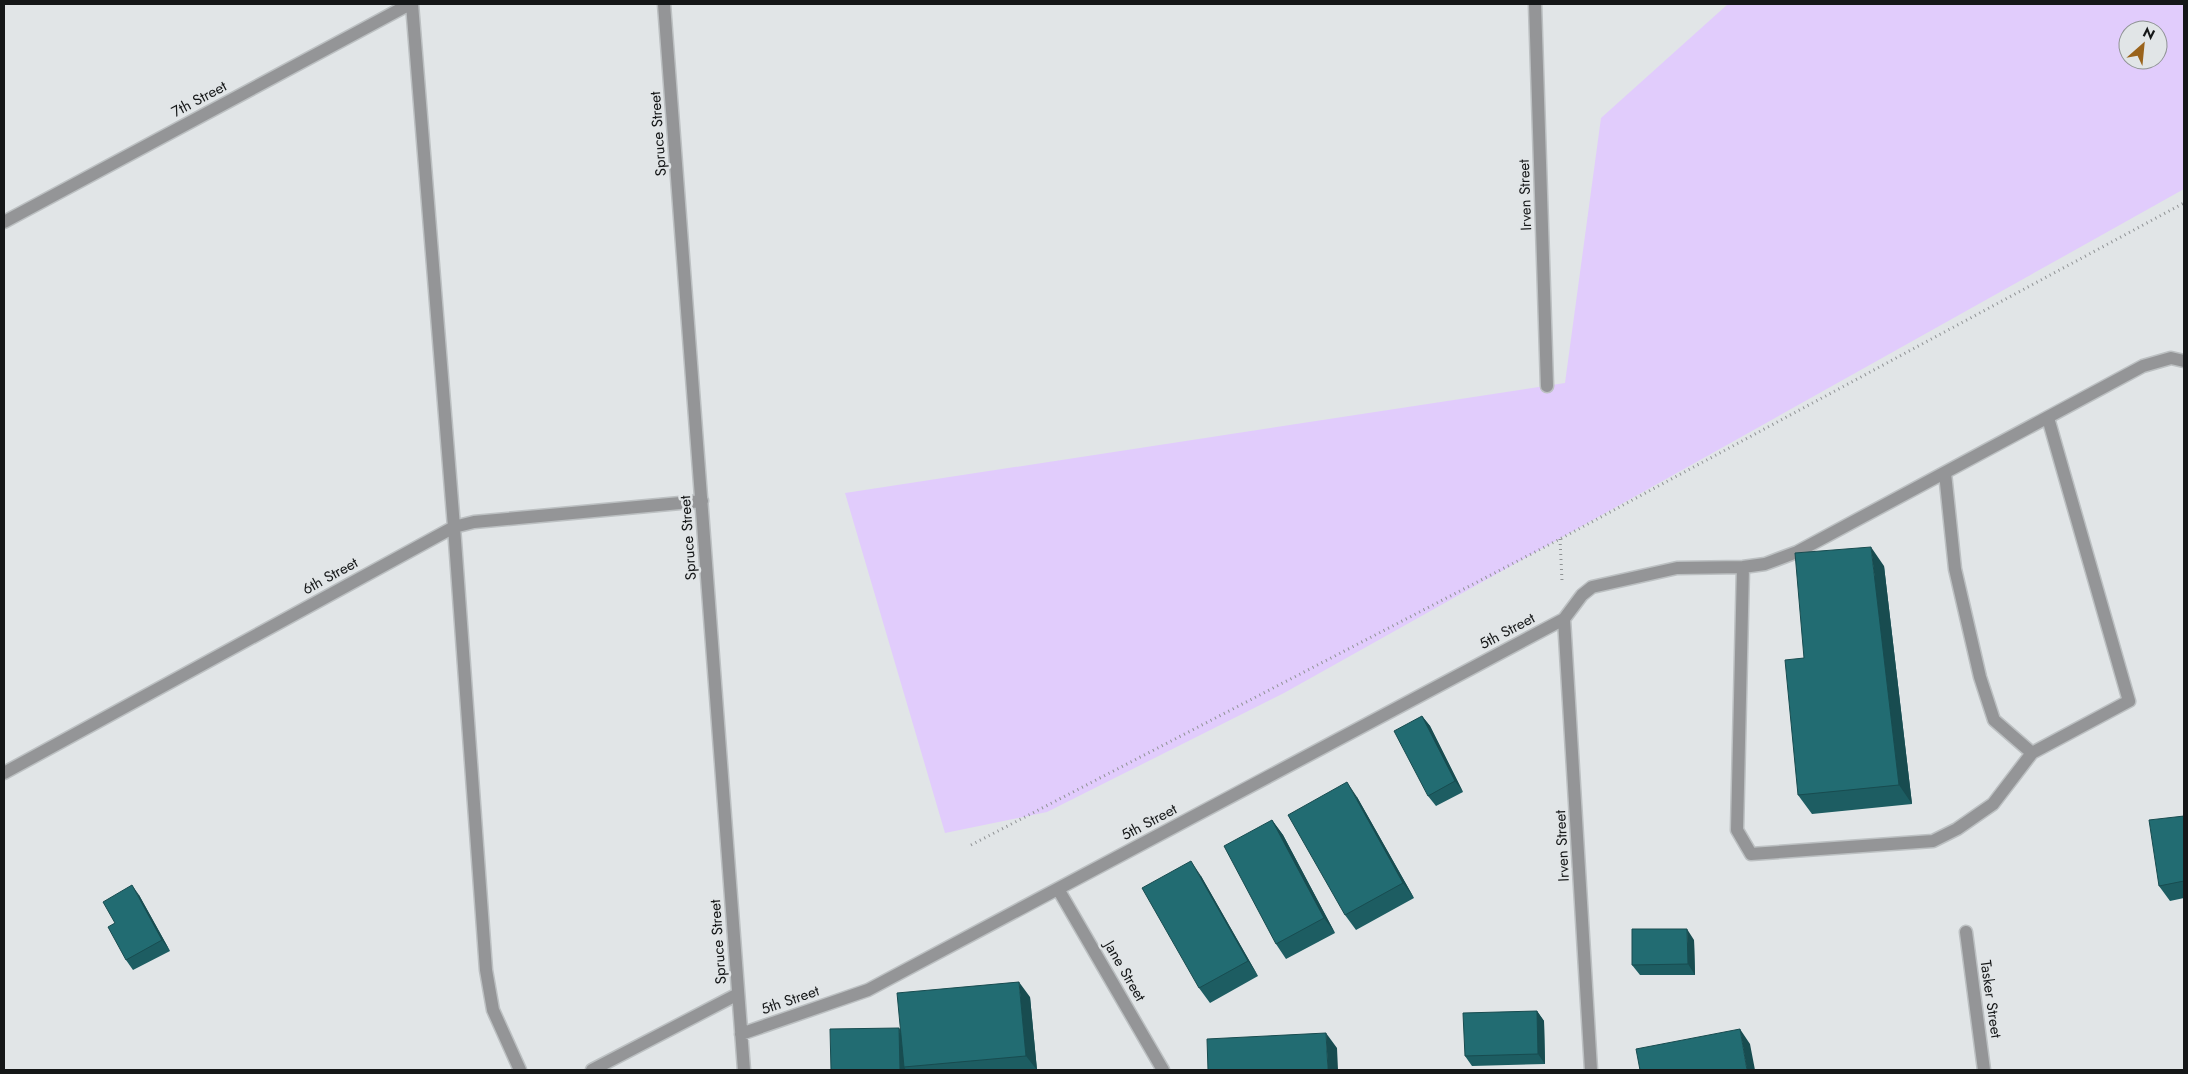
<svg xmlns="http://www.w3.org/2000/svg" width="2188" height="1074" font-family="Jost,sans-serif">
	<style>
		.green { fill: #e1ccfc; fill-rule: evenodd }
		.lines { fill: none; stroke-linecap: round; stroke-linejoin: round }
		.minor-casing { stroke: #bcc0c2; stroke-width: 15 }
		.path { stroke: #909395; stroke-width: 3; stroke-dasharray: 1 4; stroke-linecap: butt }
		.minor { stroke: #949597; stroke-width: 12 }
		.wall { fill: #1d5d62 }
		.shaded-wall { fill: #184c50 }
		.building { fill: #226c72; stroke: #184c50 }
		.labels { text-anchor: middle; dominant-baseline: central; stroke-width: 5; stroke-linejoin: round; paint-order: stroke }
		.street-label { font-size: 15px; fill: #151718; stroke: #e1e5e7 }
	</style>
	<rect width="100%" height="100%" fill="#e1e5e7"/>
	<path class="green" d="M1728,4H2184V189L1284,693L1047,812L945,833L845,493L1565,383L1601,118ZM2128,30H2158V60H2128Z"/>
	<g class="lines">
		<defs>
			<path id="minor" d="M412,4L454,527L486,970L493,1010L520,1070
				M664,4L744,1070
				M1535,4L1547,386
				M4,222L410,4
				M1945,473L1955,569L1980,677L1994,720L2032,753
				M1743,567L1737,830L1751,854L1933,841L1957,829L1993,804L2032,753L2129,701L2048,418
				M1564,619L1591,1070
				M4,773L454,527L474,522L702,501
				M1058,889L1163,1070
				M1966,932L1984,1070
				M741,1034L868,990L1564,619L1582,595L1592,587L1677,568L1743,567L1765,564L1797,552L2143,366L2171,358L2184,361
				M592,1070L738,994"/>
		</defs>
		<use href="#minor" class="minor-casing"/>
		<path class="path" d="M1560,539L1562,581
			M971,845L1560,539L2184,203"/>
		<use href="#minor" class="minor"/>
	</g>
	<path class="wall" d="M1884,566L1912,804L1812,814L1798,795L1804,658Z
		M1422,716L1430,726L1463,792L1436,806L1428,796Z
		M1357,797L1414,898L1356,930L1345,915Z
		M2184,816V898L2170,901L2159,886Z
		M1272,820L1283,835L1335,933L1286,959L1276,944Z
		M1201,876L1258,976L1210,1003L1199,988Z
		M139,895L170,951L133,970L126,960Z
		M1694,940L1695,975H1640L1632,965Z
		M1030,997L1037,1070H831L901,1032Z
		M1537,1011L1544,1021L1545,1064L1472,1066L1465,1056Z"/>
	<path class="shaded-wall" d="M1871,547L1884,566L1912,804L1899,785Z
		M1422,716L1430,726L1463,792L1455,781Z
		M1347,782L1357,797L1414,898L1403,883Z
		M1272,820L1283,835L1335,933L1324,918Z
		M1191,861L1201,876L1258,976L1248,961Z
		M132,885L139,895L170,951L162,940Z
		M1687,929L1694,940L1695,975L1688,964Z
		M1019,982L1030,997L1037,1070L1026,1056Z
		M1537,1011L1544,1021L1545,1064L1538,1054Z
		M899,1028L906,1039L904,1067L906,1070H900Z
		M1740,1029L1750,1044L1755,1070H1747Z
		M1326,1033L1337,1048L1338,1070H1328Z"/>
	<path class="building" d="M1871,547L1899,785L1798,795L1785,660L1804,658L1795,553Z
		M1422,716L1455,781L1428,796L1394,731Z
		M1347,782L1403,883L1345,915L1288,815Z
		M2184,816V881L2159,886L2149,820Z
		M1272,820L1324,918L1276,944L1224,846Z
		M1191,861L1248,961L1199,988L1142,888Z
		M132,885L162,940L126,960L108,927L115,923L103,902Z
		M1632,929H1687L1688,964L1632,965Z
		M1019,982L1026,1056L904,1067L897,993Z
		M1537,1011L1538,1054L1465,1056L1463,1013Z
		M899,1028L900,1070H831L830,1029Z
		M1740,1029L1747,1070H1640L1636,1049Z
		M1326,1033L1328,1070H1208L1207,1039Z"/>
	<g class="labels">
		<g class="street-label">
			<text transform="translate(199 99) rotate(-28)">7th Street</text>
			<text transform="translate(658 134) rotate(-94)">Spruce Street</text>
			<text transform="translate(1525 195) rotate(-92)">Irven Street</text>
			<text transform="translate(688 538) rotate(-94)">Spruce Street</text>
			<text transform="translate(330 576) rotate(-29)">6th Street</text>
			<text transform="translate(1507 631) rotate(-28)">5th Street</text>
			<text transform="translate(1149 822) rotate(-28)">5th Street</text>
			<text transform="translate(1562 846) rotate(-93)">Irven Street</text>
			<text transform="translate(718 942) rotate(-94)">Spruce Street</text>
			<text transform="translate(1125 971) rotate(60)">Jane Street</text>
			<text transform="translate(1991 999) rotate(82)">Tasker Street</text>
			<text transform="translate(790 1000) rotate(-19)">5th Street</text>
		</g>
	</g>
	<rect width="2188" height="1074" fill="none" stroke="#151718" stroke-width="10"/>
	<g transform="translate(2143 45) rotate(27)"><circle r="24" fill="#e1e5e7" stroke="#8f9394"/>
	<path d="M0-4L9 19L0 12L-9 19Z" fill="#9a631c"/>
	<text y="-8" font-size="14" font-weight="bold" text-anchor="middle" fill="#151718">N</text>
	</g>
</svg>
